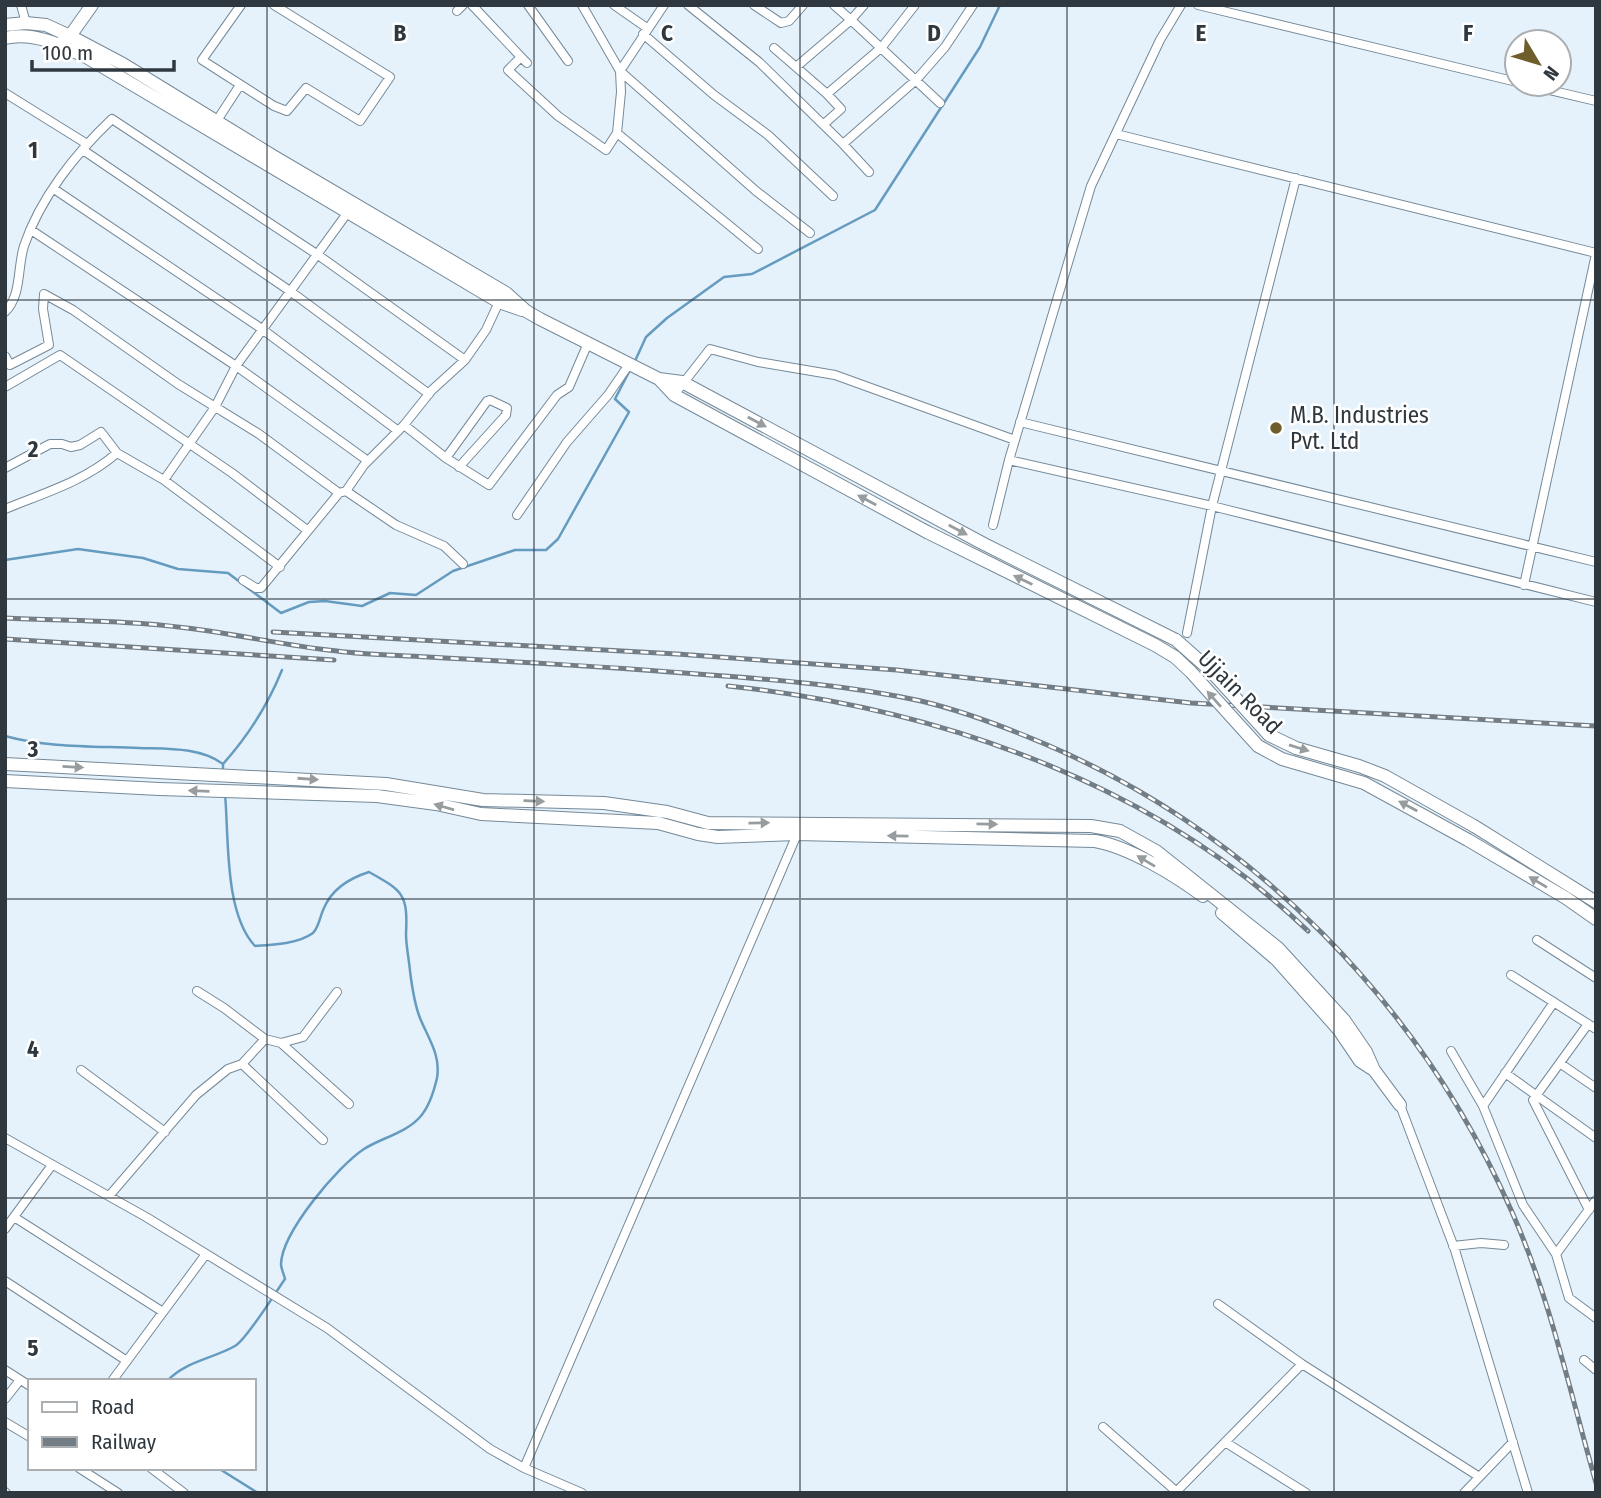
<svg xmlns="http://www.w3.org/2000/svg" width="1601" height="1498" font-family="'Fira Sans Condensed',sans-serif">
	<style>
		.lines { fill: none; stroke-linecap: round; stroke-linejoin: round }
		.stream { stroke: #669bc0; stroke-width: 2.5 }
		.street-casing { stroke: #758998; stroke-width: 10 }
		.secondary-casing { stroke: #758998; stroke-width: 14 }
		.primary-casing { stroke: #758998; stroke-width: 14 }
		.street { stroke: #fff; stroke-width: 8 }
		.secondary { stroke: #fff; stroke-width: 12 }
		.primary { stroke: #fff; stroke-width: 12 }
		.rail-casing { stroke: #727d85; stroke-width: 5 }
		.rail { stroke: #fff; stroke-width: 2.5; stroke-dasharray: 8; stroke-linecap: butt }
		.primary-bridge-casing { stroke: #758998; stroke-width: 14; stroke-linecap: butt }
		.primary-bridge { stroke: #fff; stroke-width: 12 }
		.oneway { fill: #979c9f }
		.grid { fill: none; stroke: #2f383f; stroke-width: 2; stroke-opacity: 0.55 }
		.poi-dot { fill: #6f5e2c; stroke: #fff; stroke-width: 2.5 }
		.labels { text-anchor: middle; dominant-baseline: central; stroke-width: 5; stroke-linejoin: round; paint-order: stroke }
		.poi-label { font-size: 23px; fill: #2f383f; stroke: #fff; text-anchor: start }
		.street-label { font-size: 23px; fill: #2f383f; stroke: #fff }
		.grid-label { font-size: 23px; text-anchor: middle; font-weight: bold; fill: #2f383f; stroke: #fff; stroke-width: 5; stroke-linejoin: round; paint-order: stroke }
	</style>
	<rect width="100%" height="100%" fill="#e5f2fc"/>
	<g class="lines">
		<path class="stream" d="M635,361L646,337L667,318L724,277L752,274L875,210L980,47L1000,5
			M5,560L78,549L143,558L178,569L228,573L281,613L309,602L325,601L362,606L390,593L416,595L453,571L515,550H546L558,539L629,412L615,399L630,370
			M5,736C48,748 95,746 139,748C168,749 199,747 223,764V770
			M223,764C249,735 267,707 282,670
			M167,1381C186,1361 212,1359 235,1346C247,1339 275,1293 285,1279C284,1275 281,1268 281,1264C282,1232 338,1166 364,1149C381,1138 406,1133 420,1117C429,1107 434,1091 437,1078C441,1055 428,1038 420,1018C414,1003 412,987 410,971C409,959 406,946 406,934C408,894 403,891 369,872C350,878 332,889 324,908C320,916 319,927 313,933C298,944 272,945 255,946C224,913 229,837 225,794
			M218,1468L258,1493"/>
		<defs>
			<path id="street" d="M21,5L26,23
				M241,5L202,60L274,106L287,111L306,88L360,121L390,77L274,5
				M472,5L521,57
				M528,5L568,61
				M614,5L647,28
				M664,5L620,71L756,191L810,233
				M688,5L759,62L843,144L916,80L945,47L973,5
				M754,5L781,23L789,21L803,5
				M834,5L851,20L864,5
				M1198,5L1517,82
				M457,11L463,5
				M643,34L714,95L768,135L833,196
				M774,48L796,67
				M527,63L521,57L508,70L558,116L606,150L617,133L621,92L620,71L582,5
				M1524,84L1596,101
				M5,93L87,144
				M827,94L882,47L915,5
				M216,122L240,85
				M824,124L841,109L827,94L796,67L851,20L940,103
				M617,133L758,249
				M1116,134L1596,253
				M843,144L869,172
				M83,150L290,291L429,394
				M54,189L262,329L397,430
				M31,230L236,366L368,461
				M5,312C22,295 17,268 24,246C40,198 76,153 112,119L318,255L465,360
				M5,356L10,365L49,345L43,309L44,294L73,310L178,384L259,434L339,493
				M5,387L60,355L232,473L307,530
				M674,395L710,349L758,362L835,375L1015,440
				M1020,422L1596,562
				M404,425L446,458L489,485L557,395L569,387L588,343
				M446,458L487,401L490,400L507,408L506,415L459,467
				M1009,460L1212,506L1596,602
				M5,468L50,444H62L71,447L80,445L101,432L117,453L164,480L280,567
				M164,480L215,407L236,366L348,212
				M346,491L396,525L444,546L463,564
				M5,509C44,493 85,481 117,453
				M517,515L567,442L608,395L630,363
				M993,525L1009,460L1091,186L1160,40L1181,5
				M243,580L256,588H261L339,493L346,491L364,465L404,425L432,390L465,360L486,330L499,302
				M1524,585L1596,254
				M1187,633L1212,506L1296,178
				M1537,940L1596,978
				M1511,975L1596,1029
				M197,991L224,1008L265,1039
				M1588,1024L1533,1100L1589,1210
				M281,1043L349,1104
				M1451,1051L1483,1106L1523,1205L1556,1254L1569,1298L1596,1318
				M242,1064L323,1140
				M1561,1064L1596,1088
				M81,1070L165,1132
				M1505,1073L1596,1138
				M1400,1105L1455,1250L1528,1493
				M1483,1106L1554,1002
				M5,1138L146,1217L327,1328L490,1449L524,1468L582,1493
				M109,1196L196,1095L228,1069L242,1064L265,1039L281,1043L303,1037L337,992
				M14,1217L163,1312
				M5,1229L52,1165
				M1453,1246L1481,1243L1504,1245
				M1556,1254L1596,1200
				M5,1281L127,1361
				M1218,1304L1302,1364L1478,1476
				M1584,1360L1596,1370
				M5,1370L30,1386
				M112,1381L206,1254
				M5,1399L20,1380
				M5,1422L30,1437
				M1103,1427L1178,1493
				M1225,1442L1306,1493
				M79,1468L118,1493
				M151,1468L184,1493
				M524,1468L798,832
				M5,1492L6,1493
				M1176,1492L1302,1364
				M1464,1493L1513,1442"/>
			<path id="secondary" d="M62,42L70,36L92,5
				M5,764L386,784L483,800L604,803L667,812L708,823L1091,826L1120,831L1156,851L1278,948L1344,1020L1366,1052L1374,1070L1400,1105
				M5,781L159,789L377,796L436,804L481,814L658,823L698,834L718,837L797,834L1095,841C1129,847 1175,875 1203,896
				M1222,913L1277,960L1339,1030L1360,1061L1374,1070"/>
			<path id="primary" d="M5,25L26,23L46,25L70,36L123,64L273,156L506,293L526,311L540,319L659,379L682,382L984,544L1176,640
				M5,38C34,31 63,46 88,58L499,302L522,310
				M659,379L674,395L927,532
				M1474,826L1596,902
				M1468,840L1566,898L1596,919"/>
		</defs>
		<use href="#street" class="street-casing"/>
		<use href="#secondary" class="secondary-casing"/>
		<use href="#primary" class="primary-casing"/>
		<use href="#street" class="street"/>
		<use href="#secondary" class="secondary"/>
		<use href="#primary" class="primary"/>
		<defs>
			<path id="rail" d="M5,618C65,621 127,620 187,628C237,634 287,646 337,651C367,655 398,655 428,657C522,662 616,667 710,675C781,680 852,686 921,701C963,711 1005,727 1045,744C1254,833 1421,1005 1512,1212C1550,1298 1570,1392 1596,1483
				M273,632L677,654L897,670L1191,703L1596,726
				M5,639L334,660
				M728,686C938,708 1154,783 1308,931"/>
		</defs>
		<use href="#rail" class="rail-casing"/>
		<use href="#rail" class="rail"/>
		<defs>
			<path id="primary-bridge" d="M927,532L1155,645L1175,657L1191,672L1258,746L1282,759L1364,783L1468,840
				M1176,640L1211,671L1269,735L1296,748L1359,766L1385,776L1474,826"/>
		</defs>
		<use href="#primary-bridge" class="primary-bridge-casing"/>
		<use href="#primary-bridge" class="primary-bridge"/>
	</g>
	<defs><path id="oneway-solid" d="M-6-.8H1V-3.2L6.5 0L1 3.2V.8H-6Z" transform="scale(1.75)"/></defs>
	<g class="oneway">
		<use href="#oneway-solid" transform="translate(757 422) rotate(28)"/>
		<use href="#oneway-solid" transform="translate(867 500) rotate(-152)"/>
		<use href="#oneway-solid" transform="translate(958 530) rotate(28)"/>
		<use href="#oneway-solid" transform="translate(1023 580) rotate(-154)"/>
		<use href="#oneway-solid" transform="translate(1214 699) rotate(-131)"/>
		<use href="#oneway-solid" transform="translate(1299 748) rotate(17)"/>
		<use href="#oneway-solid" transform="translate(73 767) rotate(3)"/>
		<use href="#oneway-solid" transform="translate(308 779) rotate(4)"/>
		<use href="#oneway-solid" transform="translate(199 791) rotate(-178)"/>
		<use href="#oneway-solid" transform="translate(534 801) rotate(2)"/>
		<use href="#oneway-solid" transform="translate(1408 806) rotate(-152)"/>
		<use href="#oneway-solid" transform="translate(444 807) rotate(-164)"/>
		<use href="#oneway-solid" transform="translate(759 823) rotate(-1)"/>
		<use href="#oneway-solid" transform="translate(987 824) rotate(1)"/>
		<use href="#oneway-solid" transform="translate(898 836) rotate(-179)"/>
		<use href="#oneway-solid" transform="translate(1146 861) rotate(-149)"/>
		<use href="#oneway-solid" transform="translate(1538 882) rotate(-149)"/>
	</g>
	<path class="grid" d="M267,5V1493M534,5V1493M800,5V1493M1067,5V1493M1334,5V1493M5,300H1596M5,599H1596M5,899H1596M5,1198H1596"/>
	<circle class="poi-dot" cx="1276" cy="428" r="7"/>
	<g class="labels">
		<g class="poi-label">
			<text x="1290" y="415">M.B. Industries<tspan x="1290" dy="26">Pvt. Ltd</tspan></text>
		</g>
		<g class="street-label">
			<text transform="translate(1240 692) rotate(45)">Ujjain Road</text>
		</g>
	</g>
	<g class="grid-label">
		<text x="400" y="41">B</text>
		<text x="667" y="41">C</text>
		<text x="934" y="41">D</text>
		<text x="1201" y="41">E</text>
		<text x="1468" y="41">F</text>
		<text x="33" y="158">1</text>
		<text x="33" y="457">2</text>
		<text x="33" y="757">3</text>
		<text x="33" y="1057">4</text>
		<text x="33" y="1356">5</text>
	</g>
	<rect width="1601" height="1498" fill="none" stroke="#2f383f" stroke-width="14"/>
	<rect x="28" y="1379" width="228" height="91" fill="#ffffff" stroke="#acafb2" stroke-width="2"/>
	<rect x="42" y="1402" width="35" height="10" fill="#ffffff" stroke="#acafb2" stroke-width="2"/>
	<text x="91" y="1414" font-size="21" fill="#2f383f">Road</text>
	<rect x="42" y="1437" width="35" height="10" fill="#727d85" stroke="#acafb2" stroke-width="2"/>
	<text x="91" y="1449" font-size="21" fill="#2f383f">Railway</text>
	<g transform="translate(1538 63) rotate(128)"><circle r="33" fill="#ffffff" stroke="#acafb2" stroke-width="2"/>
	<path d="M0-5L12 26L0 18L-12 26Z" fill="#6f5e2c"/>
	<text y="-10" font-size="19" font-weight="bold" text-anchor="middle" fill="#2f383f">N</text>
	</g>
	<path d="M32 60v10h142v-10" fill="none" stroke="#2f383f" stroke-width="3.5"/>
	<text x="42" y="60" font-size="21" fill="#2f383f" stroke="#ffffff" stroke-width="5" paint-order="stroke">100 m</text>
</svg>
